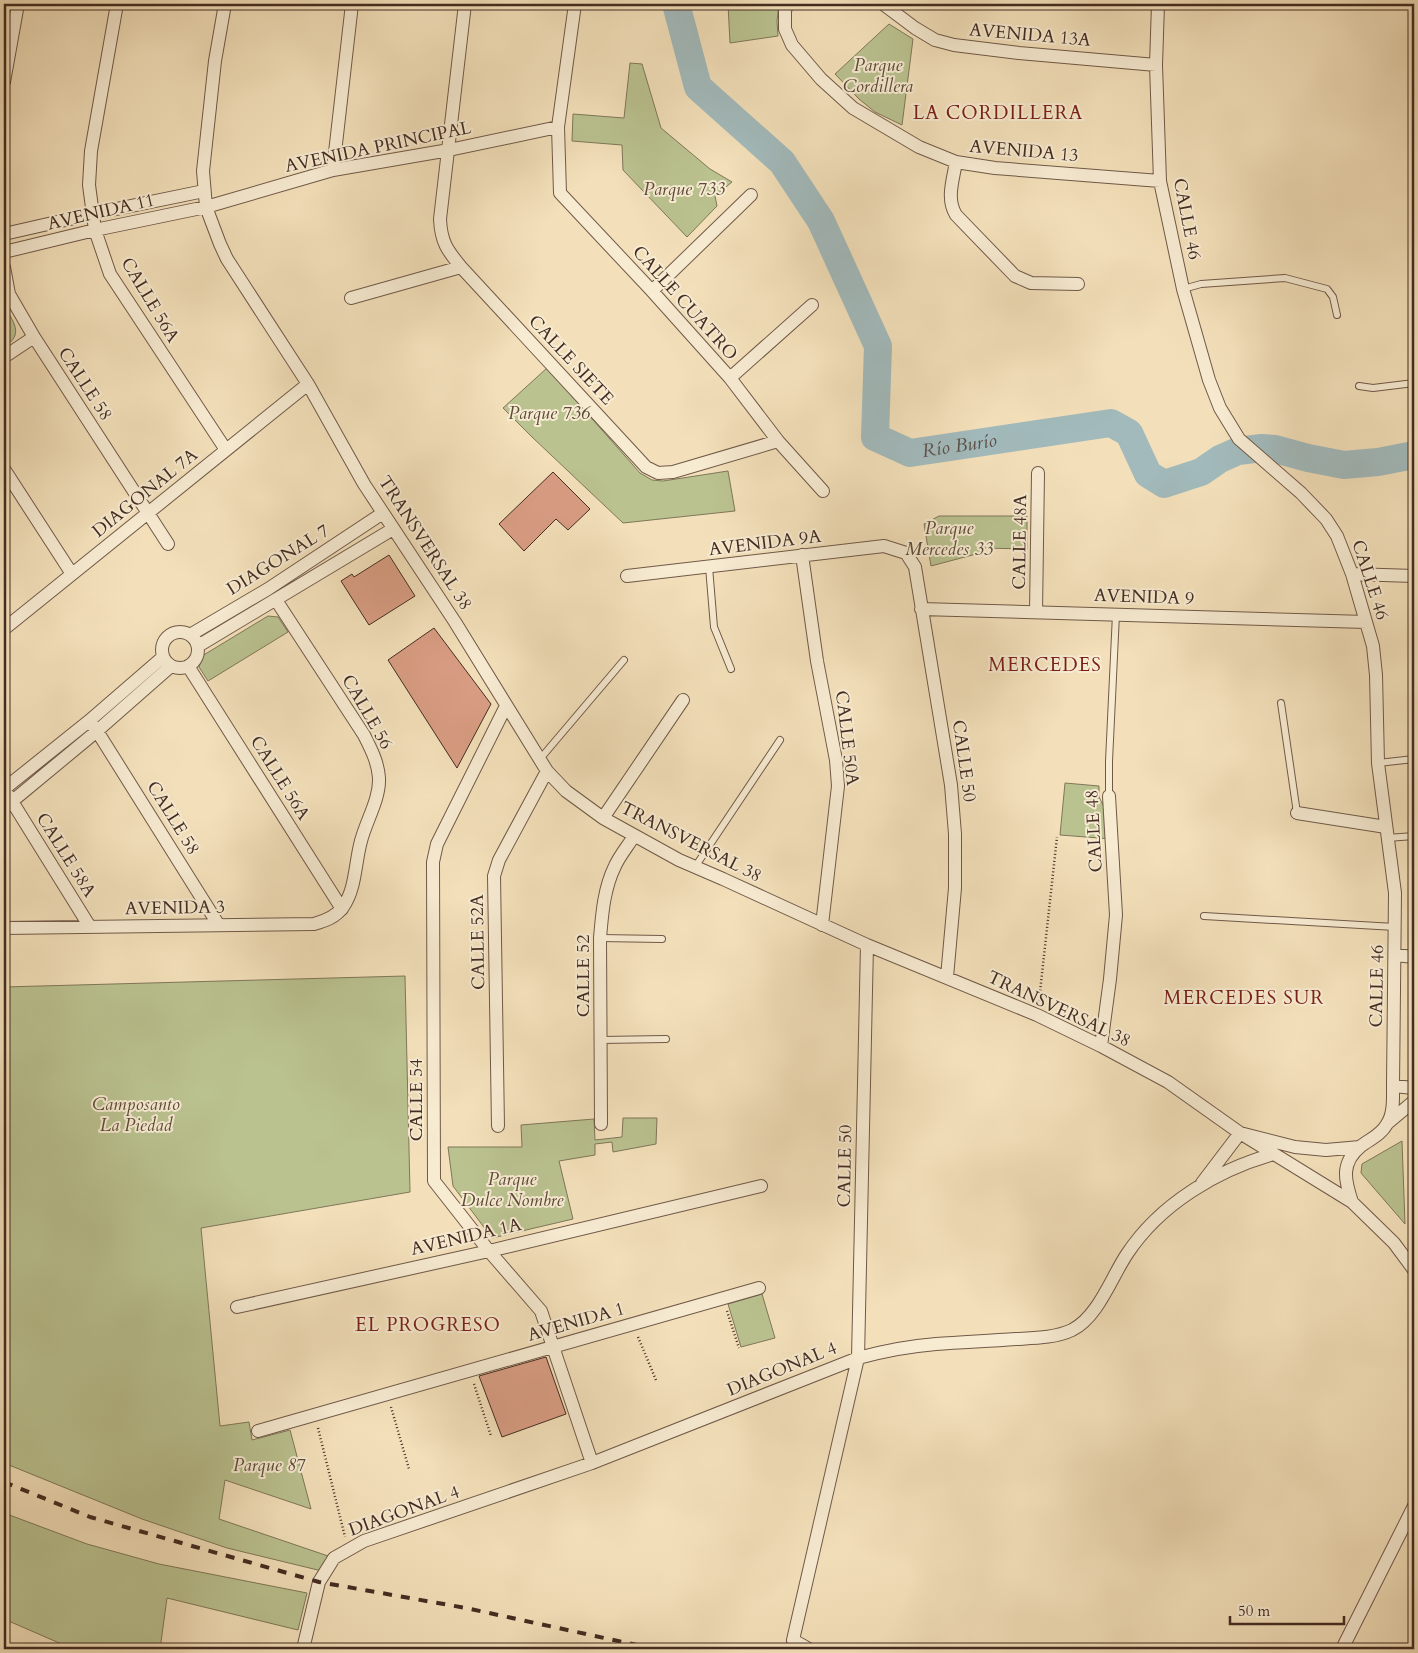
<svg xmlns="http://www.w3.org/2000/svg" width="1418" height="1653" font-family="Cardo,serif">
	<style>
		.green { fill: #bac290; stroke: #7f7759 }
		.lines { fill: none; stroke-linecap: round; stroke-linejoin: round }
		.river { stroke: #a2babc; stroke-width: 28 }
		.building { fill: #d99d83; stroke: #442c22 }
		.service-casing { stroke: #705948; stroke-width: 8 }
		.minor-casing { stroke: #705948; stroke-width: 14 }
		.path { stroke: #442c22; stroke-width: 2.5; stroke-dasharray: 1 2.5; stroke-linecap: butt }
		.service { stroke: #f7ebd2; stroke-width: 6 }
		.minor { stroke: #f7ebd2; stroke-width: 12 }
		.rail { stroke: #442c22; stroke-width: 4; stroke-dasharray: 9 9; stroke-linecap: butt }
		.labels { text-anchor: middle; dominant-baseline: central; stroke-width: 4; stroke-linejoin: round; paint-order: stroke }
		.street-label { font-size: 18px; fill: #442c22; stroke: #f7ebd2 }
		.park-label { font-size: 18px; font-style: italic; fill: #5c4a38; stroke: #f7ebd2 }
		.neighbourhood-label { font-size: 19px; letter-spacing: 1px; fill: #7a1f14; stroke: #f7ebd2 }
		.water-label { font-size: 19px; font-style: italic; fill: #5c5048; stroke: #f7ebd2 }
	</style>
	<rect width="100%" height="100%" fill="#f3e0ba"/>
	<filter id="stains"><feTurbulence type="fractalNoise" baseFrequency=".004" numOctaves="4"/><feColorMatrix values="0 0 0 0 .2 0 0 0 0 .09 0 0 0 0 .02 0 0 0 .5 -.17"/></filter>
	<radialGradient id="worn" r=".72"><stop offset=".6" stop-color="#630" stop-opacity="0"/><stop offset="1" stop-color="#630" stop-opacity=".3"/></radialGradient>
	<path class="green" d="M728,4H779L777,21L778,36L730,43Z
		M889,24L913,39L902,125L875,112L859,99L835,74Z
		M630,63L642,64L661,128L710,169L732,182L715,196L717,206L687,237L623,170L622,145L572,141L573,114L624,118Z
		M4,305C13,322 25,334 4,347Z
		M547,368L640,473L652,480L663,481L728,471L735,511L623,523L532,437L503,408Z
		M939,516H1027V549L981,548L980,553L931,566L924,524Z
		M268,616L278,617L288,632L208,681L199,667L202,656Z
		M1065,783L1099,786V797L1111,821L1112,839L1060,835Z
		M405,976L410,1192L201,1228L220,1426L249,1422L252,1440L290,1430L311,1509L225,1480L219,1519L334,1558L326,1572L227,1548L142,1519L4,1463V987Z
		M623,1118H657L656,1144L613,1152L612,1142L595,1144V1155L559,1161L573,1219L492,1238L453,1186L448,1147H522L521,1125L594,1119L595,1140L622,1137Z
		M1402,1141L1405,1224L1361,1173L1362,1164Z
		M762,1294L775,1338L741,1347L728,1304Z
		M4,1513L87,1544L159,1564L307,1593L298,1630L167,1598L160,1649H73L4,1619Z"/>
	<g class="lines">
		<path class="river" id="s1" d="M676,4L698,87L782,162L821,221L878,346L875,437L910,453L1111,423L1129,433L1148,474L1164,484L1201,472L1220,459L1238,451L1262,448L1275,449L1308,458L1344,465L1378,462L1414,455"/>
	</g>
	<path class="building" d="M553,472L590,509L568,530L556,519L524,551L499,524Z
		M389,555L415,596L369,625L341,581L352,574L354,577Z
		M434,628L491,704L457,768L388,660Z
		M546,1357L566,1414L502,1437L479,1376Z"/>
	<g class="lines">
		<defs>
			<path id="service" d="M1183,289L1201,284L1285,278L1327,289L1333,297L1337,315
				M1359,386L1373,388L1414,383
				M709,567L714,627L731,669
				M1281,703L1297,813
				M540,759L624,660
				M1378,763L1414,759
				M1109,796V761L1116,614
				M1387,838L1414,836
				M695,867L780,740
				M1204,916L1395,927
				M600,938L662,939
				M601,1040L666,1039"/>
			<path id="minor" d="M117,4L91,151L89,185L95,230L110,274L226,450
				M225,4L215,61L203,171L206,207L220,244L227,259L308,384L364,484L455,622L547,771L566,791L603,818L679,860L723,879L867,945L1037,1015L1101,1046L1168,1082L1240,1133L1352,1202L1394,1243L1414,1270
				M465,4L440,219C441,242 447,250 461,267L646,467L658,473L673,472L778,441
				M575,4L558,127L560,193L652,291L730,378L778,441L823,491
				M788,4L785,10V29L792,45L821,79L853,108L919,147L956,162L995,168L1160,181
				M883,4L915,28L935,40L954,45L1019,53L1156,65
				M1158,4L1156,65L1160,181L1183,289L1209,380L1220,408L1239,439L1301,493L1326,519L1337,536L1352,574L1373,646L1376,675L1378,763L1395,893L1393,1086C1393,1098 1394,1114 1387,1124C1381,1135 1370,1139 1361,1146C1340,1163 1345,1181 1352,1202
				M4,82L18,4
				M956,162C953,180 946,199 956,215L1015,276L1031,283L1078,284
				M333,170L352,4
				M4,234L92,214L204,191
				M4,252L95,230L206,207L333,170L449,150L558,127
				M4,267L9,294L34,337L168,544
				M652,291L751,195
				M351,298L461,267
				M4,357L34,337
				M730,378L812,305
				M4,469L72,574
				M802,555L817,661L836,760L838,786L822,925
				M1352,574L1414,576
				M627,576L884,546L906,553L915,567L951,785L955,834V888L947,977
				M921,609L1366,622
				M1036,612L1038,473
				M4,629L308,384
				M162 650a18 18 0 1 1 36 0a18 18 0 1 1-36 0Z
				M190,635L268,589L383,513
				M198,646L393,529
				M188,666L342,909
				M506,706L437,844L433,862L434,1181L489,1251L541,1311L592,1463
				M89,721L97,731L218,924
				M4,789L89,721L163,657
				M8,795L90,927
				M4,808L97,731L171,666
				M1297,813L1386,827
				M603,818L683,700
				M4,928L314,924C325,921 336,917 343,907C356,889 355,862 361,841C366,821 380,799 379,778C378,762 371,749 364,735L276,600
				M1395,955L1414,957
				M1101,1046L1110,979L1116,915L1109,796
				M1393,1086L1414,1088
				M1389,1122L1414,1101
				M601,1124L600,938C602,914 604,888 615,866C620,855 628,846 634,836
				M498,1126L494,876L499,860L547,771
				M1202,1183L1240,1133L1295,1147L1326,1150L1360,1147
				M237,1307L489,1251L761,1186
				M258,1431L759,1288
				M303,1649L319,1582L334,1558L364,1541L592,1463L858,1358C884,1351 910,1346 936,1344C963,1342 989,1341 1016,1339C1034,1338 1055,1338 1072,1330C1098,1317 1111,1278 1127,1254C1160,1204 1217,1170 1274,1154
				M809,1649L793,1640L858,1358L867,945
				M1342,1649L1414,1506"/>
		</defs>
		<use href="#service" class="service-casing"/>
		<use href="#minor" class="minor-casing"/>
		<path class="path" d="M1039,1001L1057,837
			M727,1311L739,1348
			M638,1337L656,1380
			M474,1384L491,1436
			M391,1407L409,1469
			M318,1428L345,1537"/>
		<use href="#service" class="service"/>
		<use href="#minor" class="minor"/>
		<path class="rail" d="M4,1482L90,1517L319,1582L466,1608L655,1649"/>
	</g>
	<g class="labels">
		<g class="street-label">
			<text transform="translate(1030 35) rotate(5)">AVENIDA 13A</text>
			<text transform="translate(378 147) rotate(-12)">AVENIDA PRINCIPAL</text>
			<text transform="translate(1024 151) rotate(5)">AVENIDA 13</text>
			<text transform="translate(101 212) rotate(-13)">AVENIDA 11</text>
			<text transform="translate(1187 219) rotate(79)">CALLE 46</text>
			<text transform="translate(150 300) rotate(59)">CALLE 56A</text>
			<text transform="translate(685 303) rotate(48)">CALLE CUATRO</text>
			<text transform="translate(571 360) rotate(47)">CALLE SIETE</text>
			<text transform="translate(85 384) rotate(57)">CALLE 58</text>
			<text transform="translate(145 493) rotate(-39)">DIAGONAL 7A</text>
			<text transform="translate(1020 542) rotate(-89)">CALLE 48A</text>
			<text transform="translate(425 543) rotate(57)">TRANSVERSAL 38</text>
			<text transform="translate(765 543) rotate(-7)">AVENIDA 9A</text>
			<text transform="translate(278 560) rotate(-32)">DIAGONAL 7</text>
			<text transform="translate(1370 580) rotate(72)">CALLE 46</text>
			<text transform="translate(1144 597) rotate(2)">AVENIDA 9</text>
			<text transform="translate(367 712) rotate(60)">CALLE 56</text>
			<text transform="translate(847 738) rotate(83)">CALLE 50A</text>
			<text transform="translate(964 761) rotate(82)">CALLE 50</text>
			<text transform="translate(280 778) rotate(58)">CALLE 56A</text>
			<text transform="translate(173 818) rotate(58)">CALLE 58</text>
			<text transform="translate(1094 831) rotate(-93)">CALLE 48</text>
			<text transform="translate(691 842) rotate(27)">TRANSVERSAL 38</text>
			<text transform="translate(66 855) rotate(58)">CALLE 58A</text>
			<text transform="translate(175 908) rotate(-1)">AVENIDA 3</text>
			<text transform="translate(478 942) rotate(-91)">CALLE 52A</text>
			<text transform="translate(583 976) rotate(-90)">CALLE 52</text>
			<text transform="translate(1377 986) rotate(-89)">CALLE 46</text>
			<text transform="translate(1059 1009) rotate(25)">TRANSVERSAL 38</text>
			<text transform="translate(416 1100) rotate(-90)">CALLE 54</text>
			<text transform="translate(845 1166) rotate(-89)">CALLE 50</text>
			<text transform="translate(466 1237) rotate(-13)">AVENIDA 1A</text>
			<text transform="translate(576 1322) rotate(-16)">AVENIDA 1</text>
			<text transform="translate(782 1369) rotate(-22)">DIAGONAL 4</text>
			<text transform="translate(404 1511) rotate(-20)">DIAGONAL 4</text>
		</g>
		<g class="park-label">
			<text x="878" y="65">Parque<tspan x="878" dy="21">Cordillera</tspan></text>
			<text x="684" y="189">Parque 733</text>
			<text x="549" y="413">Parque 736</text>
			<text x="949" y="528">Parque<tspan x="949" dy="21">Mercedes 33</tspan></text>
			<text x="136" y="1104">Camposanto<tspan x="136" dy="21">La Piedad</tspan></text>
			<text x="512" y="1179">Parque<tspan x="512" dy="21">Dulce Nombre</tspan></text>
			<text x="269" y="1465">Parque 87</text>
		</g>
		<g class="neighbourhood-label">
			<text x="998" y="113">LA CORDILLERA</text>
			<text x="1045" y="665">MERCEDES</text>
			<text x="1244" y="998">MERCEDES SUR</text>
			<text x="428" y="1325">EL PROGRESO</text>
		</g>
		<g class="water-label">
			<text stroke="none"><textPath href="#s1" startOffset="586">Río Burío</textPath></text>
		</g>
	</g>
	<rect width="1418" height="1653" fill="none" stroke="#f3e0ba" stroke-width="20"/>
	<rect x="5" y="5" width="1408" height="1643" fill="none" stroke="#442c22" stroke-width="2.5"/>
	<rect x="10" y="10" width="1398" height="1633" fill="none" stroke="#442c22"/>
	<path d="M1230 1616v8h114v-8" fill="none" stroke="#442c22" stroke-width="2.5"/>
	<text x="1238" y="1616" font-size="15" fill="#442c22" stroke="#f7ebd2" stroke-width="4" paint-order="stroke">50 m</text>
	<rect width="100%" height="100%" filter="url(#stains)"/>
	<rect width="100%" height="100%" fill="url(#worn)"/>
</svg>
